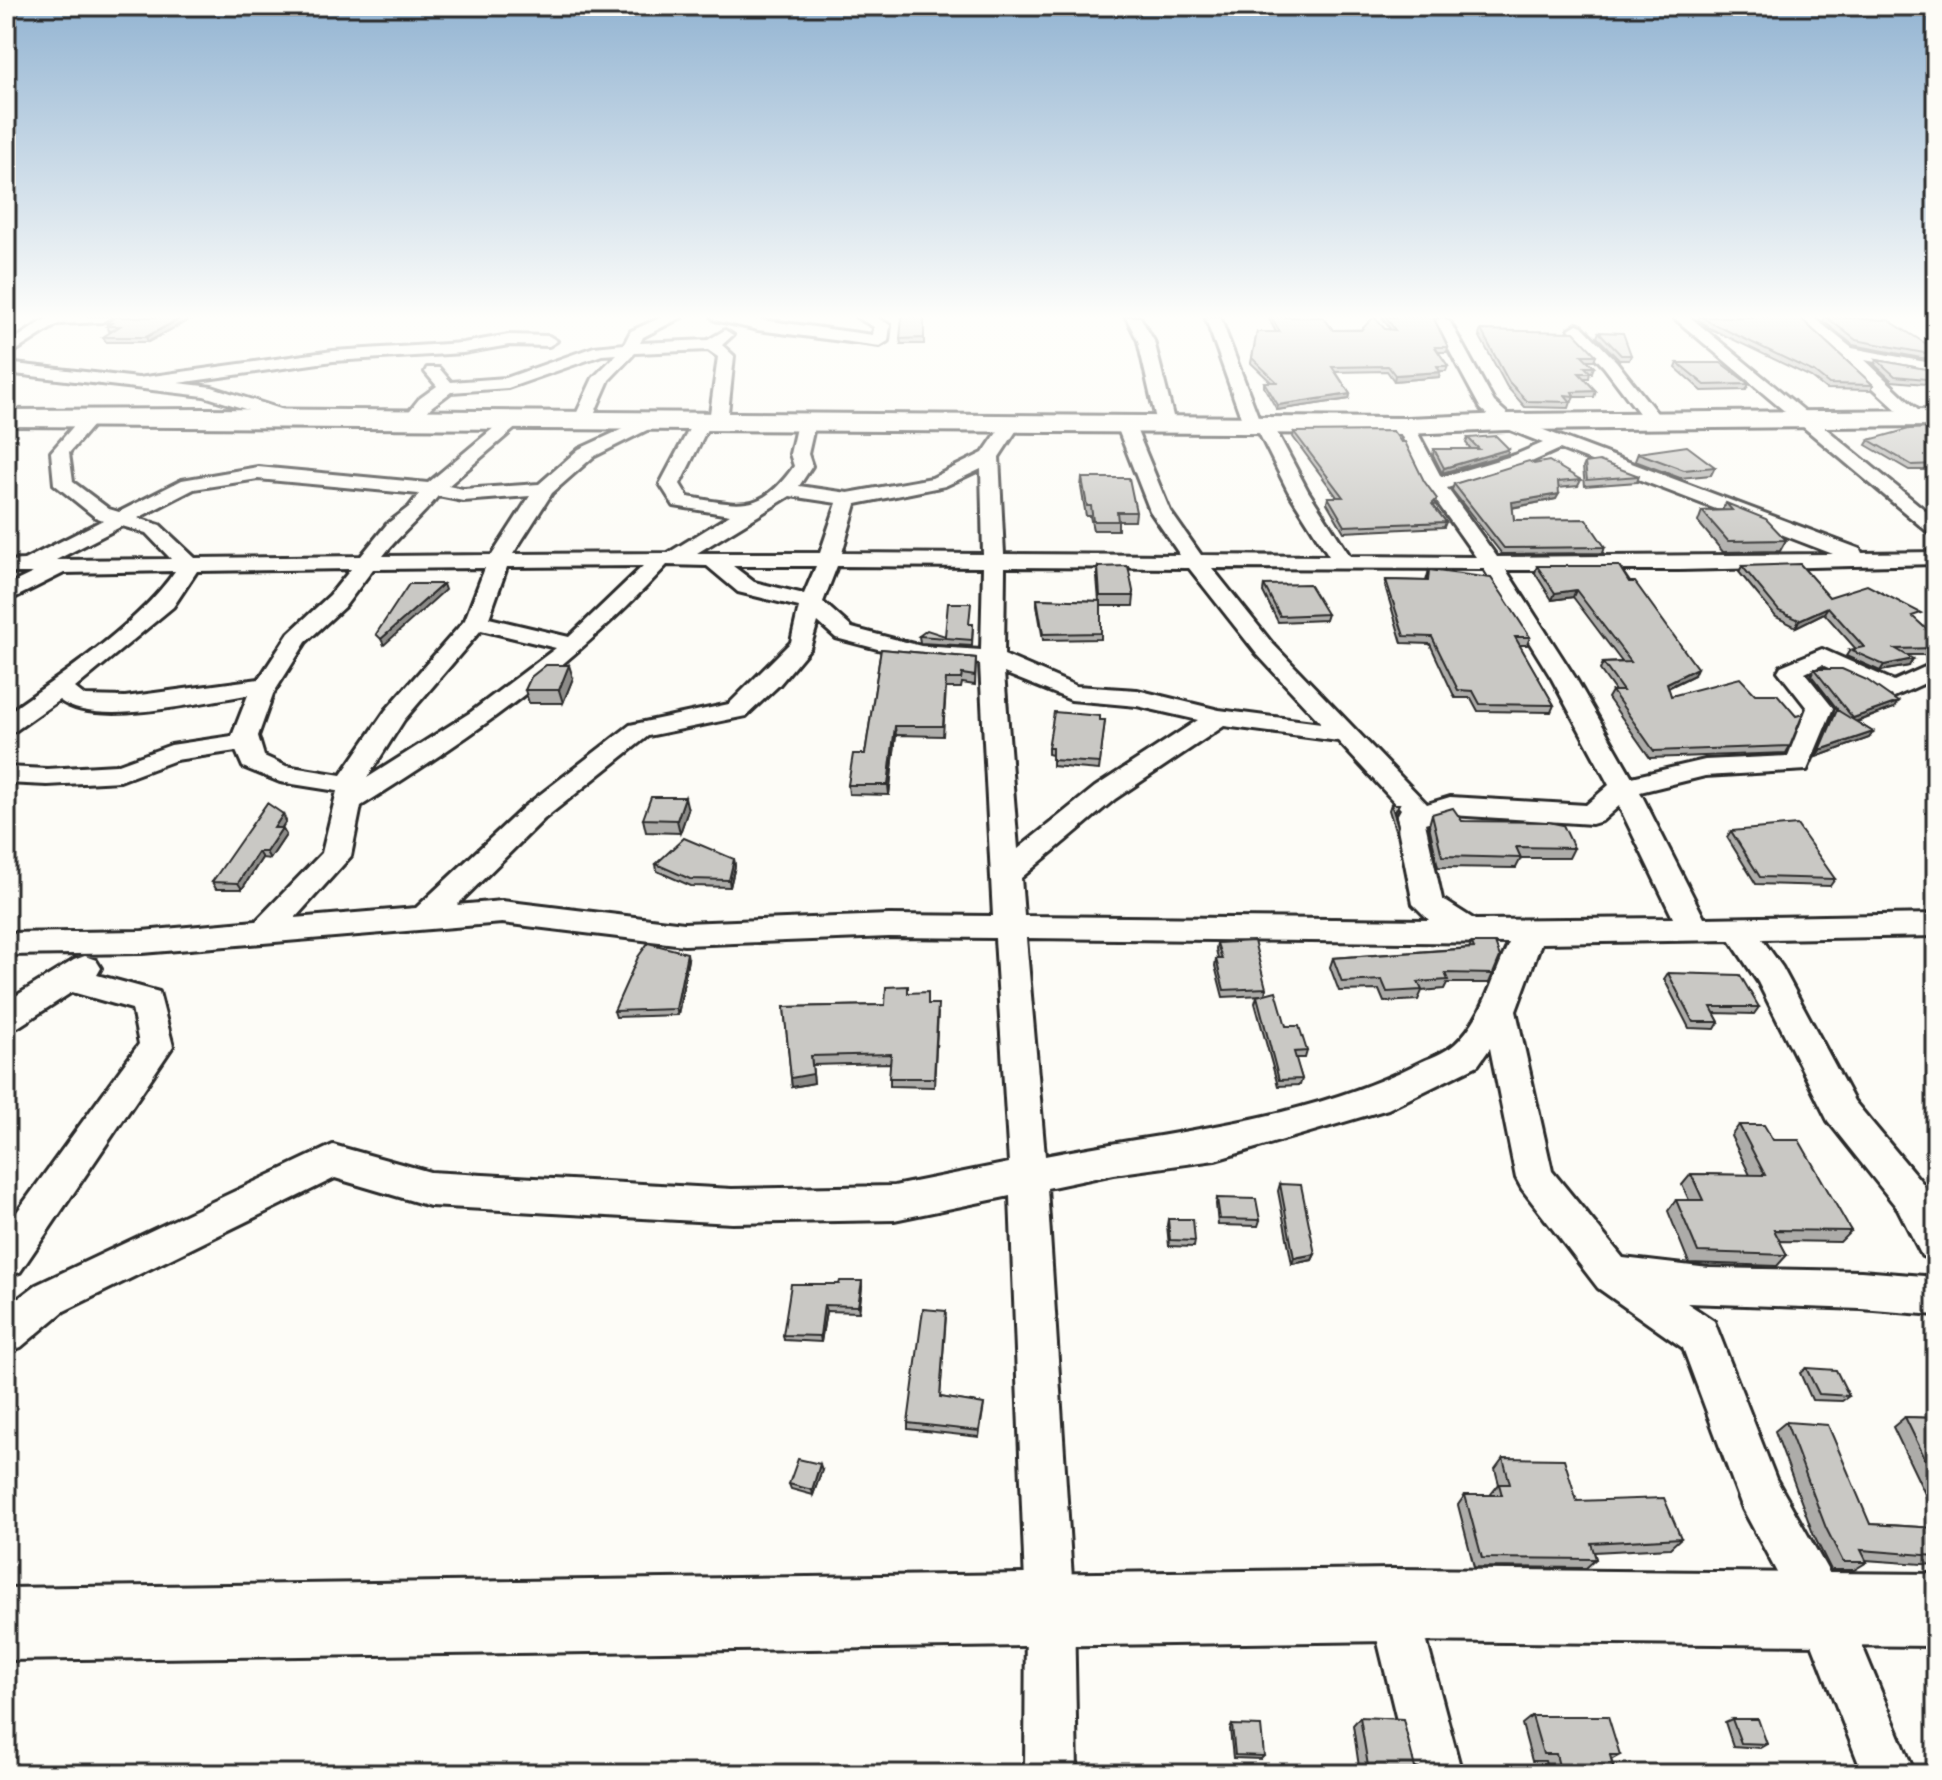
<svg xmlns="http://www.w3.org/2000/svg" width="1942" height="1780" font-family="Delius,sans-serif">
	<style>
		.lines { fill: none; stroke-linecap: round; stroke-linejoin: round }
		.street-casing { stroke: #2b2b2b; stroke-width: 6 }
		.secondary-casing { stroke: #2b2b2b; stroke-width: 6 }
		.street { fill: #fdfcf7; fill-rule: evenodd }
		.secondary { fill: #fdfcf7; fill-rule: evenodd }
		.wall { fill: #adaca9; stroke: #2b2b2b; stroke-width: 2 }
		.shaded-wall { fill: #8d8c89; stroke: #2b2b2b; stroke-width: 2 }
		.building { fill: #c9c8c4; stroke: #2b2b2b; stroke-width: 2 }
	</style>
	<rect width="100%" height="100%" fill="#fdfcf7"/>
	<filter id="ink" filterUnits="userSpaceOnUse"><feTurbulence type="fractalNoise" baseFrequency=".0125" numOctaves="2"/><feDisplacementMap in="SourceGraphic" scale="16" xChannelSelector="R" yChannelSelector="G"/><feConvolveMatrix kernelMatrix="1 2 1 2 8 2 1 2 1" color-interpolation-filters="sRGB"/></filter>
	<g filter="url(#ink)">
		<g class="lines">
			<defs>
				<path id="street" d="M49,317H110L102,322L58,324L6,357V345Z
					M662,317H682L643,337L640,343L708,340L725,330L733,335L722,345L734,356L727,422L718,427L710,423L680,484L688,497C739,505 760,515 794,466L790,454L797,423L806,418L815,423L808,454L812,466L799,486L848,493L932,478L983,453L1005,421L1011,420L1020,425L999,457L1004,554L1180,555L1150,511L1116,424L1125,419L1134,424L1170,511L1201,555L1329,556L1288,491L1256,427H1246L1243,423L1206,319L1220,317L1259,419H1269L1272,423L1308,491L1350,556L1476,557L1425,485L1397,426L1406,421L1412,422L1441,477L1515,455L1543,443L1500,426L1481,409L1434,322L1442,317L1450,322L1494,402L1512,418L1860,549L1862,553L1936,552V564L1679,570H1506L1576,679L1632,777L1705,760L1788,756L1807,708L1778,671L1781,666L1822,649L1894,681L1936,662V678L1894,697L1822,665L1805,673L1833,708L1807,770L1705,776L1640,792L1704,918L1936,914V936L1762,939L1782,967L1854,1101L1924,1185L1936,1206V1261L1922,1256L1898,1209L1828,1121L1758,982L1730,940L1541,943L1516,1011L1552,1171L1623,1258L1709,1268L1861,1271L1936,1277V1315L1861,1309L1687,1303L1714,1321L1776,1479L1840,1592L1915,1774H1863L1804,1623L1743,1509L1683,1348L1598,1288L1522,1189L1516,1178L1490,1048L1478,1065L1388,1109L1215,1160L1114,1174L1047,1188L1074,1610L1077,1774H1025L1026,1610L1010,1196L894,1220L732,1223L430,1206L335,1178L64,1311L21,1347L6,1353V1308L36,1285L333,1145L430,1172L732,1189L894,1186L1009,1163L995,938L889,937L684,945L502,923L142,953L6,955V933L142,931L256,921L322,853L337,791L280,782L243,767L236,751L176,760L120,781L47,785L6,783V767L47,769L116,765L171,745L232,736L248,695C202,701 96,729 59,700L15,731L6,734V714C59,677 139,624 175,571L64,573L6,602V586L33,573H6V561L24,560L103,520L95,517L54,484L51,452L84,414L90,413L99,418L69,453L73,482L109,509L119,512L182,480L258,467L428,483L508,416H520L523,420L520,424L448,486L463,489L539,484L579,449L651,416L660,421L657,425L593,457L552,493L513,554L668,553L730,515L674,506L660,484L695,418L701,417L709,421L718,357L708,350L635,353L609,380L591,421L582,426L573,421L593,378L617,354L602,355L508,388L451,392L431,407L418,423L412,424L403,419L419,399L437,386L425,372L427,368H439L451,382L506,378L594,347L624,344L631,331ZM1560,449L1833,554L1497,557L1447,488L1529,463ZM981,469L983,554L842,553L856,504L945,486ZM258,479L419,494L409,507L387,524L361,556L195,558L160,525L138,518L194,489ZM438,496L463,501L530,496L492,555L383,556C400,534 421,518 438,496ZM790,496L837,503L820,553H697ZM122,526L146,533L171,559L56,560ZM667,565L707,566L738,592L799,607L791,642L729,704L630,725L524,807L416,908L295,918L351,856L361,806C477,734 574,665 667,565ZM643,566L569,637L489,618L507,567ZM733,566H816L804,594L754,582ZM837,566L983,567L981,650L921,646L852,628L823,602ZM1005,567L1189,568L1256,653L1321,723L1219,710L1137,690L1076,686L1004,655ZM485,568L465,620L386,710L341,775L286,766L264,756L258,736L273,694L306,642L346,605L373,569ZM1212,568L1484,569L1552,679L1609,785L1586,805L1450,797L1427,804L1272,643ZM351,569L330,595L289,633L259,679L125,697L85,696L75,688L173,607L197,571ZM818,622L836,638L912,658L980,664L993,916L889,915L684,923L502,901L457,905L544,819L648,736L746,716L779,685L810,648ZM481,630L556,648L471,712L367,778L404,720ZM1004,673L1071,700L1137,706L1198,720L1095,787L1018,849ZM1224,726L1338,741L1401,809L1396,818L1413,904L1429,920L1024,916L1021,878L1115,799ZM1619,806L1673,918L1475,920L1442,899L1425,823L1451,815L1592,824L1602,821ZM1026,938L1509,943C1492,978 1484,1017 1455,1044C1445,1053 1429,1058 1417,1064C1302,1122 1170,1131 1045,1156Z
					M712,317H741L873,335L874,327L856,317H876L890,325L888,341L880,346L758,330L715,320Z
					M1126,317H1140L1154,341L1175,424L1172,428H1160L1157,424L1138,341Z
					M1673,317H1690L1936,519V535L1929,533Z
					M1796,317H1813L1852,348L1936,364V374L1865,360L1922,414L1925,418L1922,422H1910Z
					M1577,324L1582,326L1616,361L1660,417L1663,421L1660,425H1648L1604,367L1572,332L1569,329Z
					M509,335L549,336L557,341L549,346L509,345L463,353L333,361L178,383L212,387L296,414L299,418L290,423L204,396L6,373V363L138,378L333,351L463,343Z
					M85,956L96,960L101,968L97,975L159,992L173,1046L20,1272L6,1277V1227L139,1044L132,1009L72,992L18,1027L6,1031V1002L74,960Z
					M1393,1581L1410,1588L1417,1605L1462,1774H1410L1369,1605L1376,1588Z"/>
				<path id="secondary" d="M207,409L1406,418L1506,414L1936,410V426L1506,430L1406,434L6,426V410Z
					M1393,1569L1936,1574V1646L1393,1641L6,1660V1588Z"/>
			</defs>
			<use href="#street" class="street-casing"/>
			<use href="#secondary" class="secondary-casing"/>
			<use href="#street" class="street"/>
			<use href="#secondary" class="secondary"/>
		</g>
		<path class="wall" d="M194,317L148,342H106L103,337L113,331H109L106,323Z
			M924,317V344H901L900,339Z
			M1268,317H1323L1333,330L1390,329L1382,317H1433L1448,347L1447,352H1438L1448,366L1446,371H1440L1439,377L1394,381L1387,371L1336,372L1350,394L1349,399L1277,410L1264,387V382H1271L1251,363L1257,332H1276Z
			M1699,317H1799L1873,385L1871,390L1826,389L1811,377L1709,328L1698,319Z
			M1825,317L1936,350V358H1921L1853,345L1823,321Z
			M1481,330L1596,355L1594,360H1587L1594,367L1592,372H1590L1589,378H1584L1596,391L1594,397H1574L1572,401H1569L1571,402L1569,408L1525,407L1507,387L1479,335Z
			M1599,332L1631,355L1629,360H1619L1597,337Z
			M1877,360L1936,371V385L1892,381L1875,365Z
			M1678,363L1749,384L1746,390L1702,391L1676,368Z
			M1936,428V470H1909L1866,445L1869,440Z
			M1294,432L1435,505L1434,506L1446,522L1444,527L1344,532L1327,503L1328,497H1337L1293,437Z
			M1468,438L1507,454L1442,473L1433,455L1434,449H1471L1466,443Z
			M1638,453L1715,467L1711,475L1680,478L1635,461Z
			M1585,463L1639,476L1637,482L1585,486L1583,468Z
			M1534,464L1581,480L1578,486L1558,488L1556,499L1512,508L1514,520L1605,547L1603,553L1502,554L1452,490L1454,484Z
			M1082,478L1136,512L1135,521H1118V530H1093L1090,516H1086L1081,487Z
			M1726,503L1786,540L1780,551L1723,552L1698,522L1702,511L1722,510Z
			M1537,566H1619L1694,675L1668,688L1671,696L1790,746L1786,753L1650,758L1608,698L1612,691H1615L1600,670L1603,663L1622,662L1573,597L1552,600L1535,573Z
			M1742,566L1829,597L1916,620L1936,638V655H1906L1909,666L1880,671L1846,656L1850,650L1856,649L1824,613L1796,627L1776,617L1739,572Z
			M1098,567L1134,596L1133,606H1101V639L1043,640L1037,605V599L1099,601L1097,577Z
			M1429,570L1530,637L1527,645H1519L1554,705L1551,712L1478,711L1471,698H1455L1430,644L1402,643L1385,586L1386,580L1426,581Z
			M1264,585L1327,614L1325,620L1278,622L1263,592Z
			M970,624H973L972,646L920,643L919,636H945Z
			M881,649L976,658L975,685L962,683L961,688H946L943,736L896,735L889,795L849,794L848,785L865,754Z
			M1814,669L1894,708L1857,722L1873,732L1869,738L1816,757L1833,716L1837,710H1838L1811,675Z
			M573,678L563,703H529L525,690Z
			M1100,720H1105L1099,770L1052,766V755L1048,754V748Z
			M1933,773H1936V787L1928,779Z
			M1391,804L1395,813L1398,826L1396,833L1389,810Z
			M688,810L680,833L646,832L643,819Z
			M1432,814L1462,821L1574,848L1569,858H1521L1516,868L1438,867L1429,825Z
			M286,821L282,828L286,835L270,859L262,858L242,889H216L212,882Z
			M1731,831L1835,879L1830,886L1756,884L1727,837Z
			M734,859L735,866L730,887L691,886L657,871L656,864Z
			M1217,943L1266,988L1265,994L1286,1026L1307,1051L1305,1058H1295L1302,1079L1300,1085L1278,1086L1255,1003L1257,996L1262,995L1223,997L1215,966L1216,959H1218L1216,949Z
			M1472,943L1500,957L1489,983H1447L1444,989L1422,991L1418,1000L1384,1002L1379,990L1339,991L1330,967L1333,958L1469,948Z
			M688,959L678,1015L616,1017L614,1011Z
			M1668,973L1759,1007L1754,1014L1714,1013L1719,1022L1715,1029L1689,1028L1664,979Z
			M908,993L928,1004L938,1013L934,1087L890,1086V1063L812,1065L814,1083L792,1087L784,1007L885,1005Z
			M1739,1125L1773,1140L1851,1231L1840,1242L1779,1241L1787,1255L1777,1266L1689,1263L1668,1211L1676,1200H1689L1682,1185L1691,1174L1750,1175L1731,1136Z
			M1936,1158V1183L1926,1168Z
			M1280,1184L1315,1254L1312,1260L1292,1264L1278,1191Z
			M1217,1198L1260,1220L1258,1226L1218,1225L1216,1204Z
			M1168,1219L1195,1241L1194,1247L1169,1246L1167,1225Z
			M839,1284L862,1287L859,1312L826,1311L821,1342L784,1340L783,1335Z
			M946,1317L940,1397L984,1404L979,1437L908,1429V1423Z
			M1806,1368L1849,1396L1842,1401L1812,1400L1800,1373Z
			M1905,1417L1936,1418V1517L1893,1427Z
			M1786,1422L1870,1524L1936,1528V1565L1865,1560L1867,1562L1854,1570H1831L1814,1536L1775,1431Z
			M1503,1458L1577,1501L1681,1538L1670,1548L1594,1552L1596,1559L1586,1568L1474,1567L1458,1505L1465,1495H1491V1494L1499,1484L1495,1469Z
			M822,1470L813,1495L791,1489L789,1484Z
			M1532,1716L1620,1755L1611,1760L1615,1774H1548L1545,1761H1532L1522,1724Z
			M1360,1717L1415,1768L1429,1774H1360L1353,1725Z
			M1732,1719L1767,1744L1760,1748L1733,1746L1725,1722Z
			M1232,1725L1264,1756L1261,1759L1233,1758L1230,1729Z"/>
		<path class="shaded-wall" d="M183,317H194L148,342L146,337Z
			M1440,372L1439,377L1394,381L1395,375Z
			M1350,394L1349,399L1277,410L1278,405Z
			M1509,449L1507,454L1442,473L1444,468Z
			M1559,494L1556,499L1510,508L1512,502Z
			M443,584L445,590L384,645L381,639Z
			M1576,590L1573,597L1552,600L1555,593Z
			M1828,607L1824,613L1796,627L1799,620Z
			M1913,659L1909,666L1880,671L1884,665Z
			M569,665L573,678L563,703L559,690Z
			M1697,668L1694,675L1663,690L1667,683Z
			M1898,702L1894,708L1849,724L1853,718Z
			M895,726L896,735L889,795L888,785Z
			M1873,732L1869,738L1816,757L1820,750Z
			M685,797L688,810L680,833L677,820Z
			M283,814L286,821L277,835L274,828Z
			M282,828L286,835L270,859L266,852Z
			M258,852L262,858L242,889L238,883Z
			M734,859L735,866L730,887L729,880Z
			M687,953L688,959L678,1015L676,1009Z
			M811,1056L814,1083L792,1087L791,1078Z
			M1315,1254L1312,1260L1292,1264L1294,1258Z
			M862,1281V1287L859,1312L858,1306Z
			M824,1305L826,1311L821,1342L820,1336Z
			M820,1464L822,1470L813,1495L812,1490Z"/>
		<path class="building" d="M116,317H183L146,337H103L120,326H107L112,323H106Z
			M902,317H924V338L900,339Z
			M1271,317H1323L1333,330H1361L1374,317L1385,329L1395,330L1386,317H1433L1448,347H1435L1448,366H1437L1440,372L1395,375L1388,366L1332,367L1350,394L1278,405L1264,382H1277L1252,358L1257,332H1280Z
			M1702,317H1799L1873,385L1829,384L1814,372L1711,323Z
			M1826,317L1888,320L1936,350V353H1924L1856,340Z
			M1481,330L1574,332L1596,355H1582L1594,367H1585L1591,373H1579L1596,391L1572,392L1574,396L1565,395L1571,402L1527,401L1509,382Z
			M1599,332L1623,333L1631,355H1621Z
			M1877,360L1936,371V380L1895,376Z
			M1678,363H1721L1749,384L1705,385Z
			M1936,428V464L1912,465L1869,440L1909,429Z
			M1393,431L1401,442H1405L1424,481L1437,499L1432,504L1446,522L1345,526L1328,497H1343L1294,432Z
			M1496,436L1509,449L1444,468L1434,449H1479L1468,438Z
			M1687,446L1715,467L1684,470L1638,453Z
			M1529,461L1534,464L1549,461L1581,480L1558,482L1559,494L1512,502L1514,520L1586,519L1605,547L1504,548L1454,484Z
			M1599,461L1639,476L1587,480L1585,463Z
			M1082,478H1129L1136,512H1117L1118,521H1093L1091,506H1087Z
			M1726,503L1766,519L1786,540L1728,541L1702,511L1732,510Z
			M1800,564L1829,597L1867,585L1921,613L1912,616L1936,638V648L1896,649L1913,659L1884,665L1850,650L1864,647L1828,607L1799,620L1779,611L1742,566Z
			M1128,566L1134,596H1100L1098,567Z
			M1537,566H1619L1629,582H1635L1697,668L1667,683L1671,696L1740,678L1755,694H1777L1796,716L1803,714L1790,746L1654,751L1612,691H1623L1603,663L1631,662L1576,590L1555,593Z
			M1429,570L1491,578L1502,594L1530,637H1515L1554,705L1480,704L1473,691L1458,690L1432,637L1404,636L1386,580L1428,581Z
			M409,584H443L381,639L376,634Z
			M1309,584L1327,614L1280,616L1264,585Z
			M1037,599L1101,601V633L1043,634Z
			M948,603H971L969,624H973L972,640L919,636L927,630L945,636Z
			M881,649L976,658L975,676L962,674L961,679H946L943,726H895L888,785H848L853,754H865Z
			M546,665H569L559,690H525L531,677Z
			M1814,669H1842L1867,680L1898,702L1853,718Z
			M1837,710L1873,732L1820,750Z
			M1054,712L1100,716V720H1105L1100,763L1052,760V748H1048Z
			M651,797H685L677,820L643,819Z
			M267,803L283,814L274,828H282L266,852H258L238,883L212,882Z
			M1391,804H1399L1395,812L1398,826Z
			M1453,808L1462,821L1548,822L1563,825L1574,848L1516,847L1521,858L1442,856L1432,814Z
			M1797,825L1835,879L1760,877L1731,831Z
			M684,838L734,859L729,880L690,879L656,864Z
			M1254,941L1266,988L1224,990L1216,959H1222L1217,943Z
			M648,943L687,953L676,1009L614,1011L638,957Z
			M1472,943H1495L1500,957L1493,974L1445,973L1448,980L1418,982L1422,990L1387,992L1382,980L1342,982L1333,958L1474,948Z
			M1668,973L1740,975L1759,1007H1711L1719,1022H1693Z
			M908,986V993L928,992V1004H938L934,1078H889L891,1054L811,1056L813,1074L791,1078L784,1007L885,1005L886,987Z
			M1276,991L1286,1026H1299L1307,1051L1294,1052L1302,1079L1279,1080L1257,996Z
			M1739,1125H1764L1773,1140H1799L1851,1231L1774,1230L1787,1255L1698,1252L1676,1200H1703L1691,1174L1765,1175Z
			M1280,1184L1301,1185L1315,1254L1294,1258Z
			M1217,1198L1256,1199L1260,1220L1220,1219Z
			M1168,1219H1193L1195,1241L1170,1240Z
			M840,1281H862L858,1306L824,1305L820,1336L783,1335L791,1284H839Z
			M923,1309L946,1311L940,1397L984,1404L979,1431L908,1423Z
			M1806,1368L1836,1370L1849,1396L1819,1394Z
			M1905,1417L1936,1418V1481Z
			M1786,1422L1828,1425L1870,1524L1936,1528V1556L1861,1550L1867,1562H1843L1826,1528Z
			M1503,1458L1564,1459L1577,1501L1664,1498L1681,1538L1591,1543L1596,1559L1482,1558L1465,1495H1502L1499,1484H1510Z
			M798,1459L820,1464L812,1490L789,1484Z
			M1532,1716H1608L1620,1755H1610L1615,1774H1561L1556,1754H1543Z
			M1360,1717L1403,1719L1415,1768L1428,1770L1429,1774L1369,1772Z
			M1732,1719H1758L1767,1744L1741,1743Z
			M1232,1725L1261,1726L1264,1756L1235,1755Z"/>
	</g>
	<linearGradient id="sky" x2="0" y2="1"><stop stop-color="#93b4d2"/><stop offset="0.56" stop-color="#fefefb"/><stop offset="1" stop-color="#fefefb" stop-opacity="0"/></linearGradient>
	<rect width="1942" height="566" fill="url(#sky)"/>
	<rect width="1942" height="1780" fill="none" stroke="#fdfcf7" stroke-width="32"/>
	<rect x="16" y="16" width="1910" height="1748" fill="none" stroke="#2b2b2b" stroke-width="3" filter="url(#ink)"/>
</svg>
